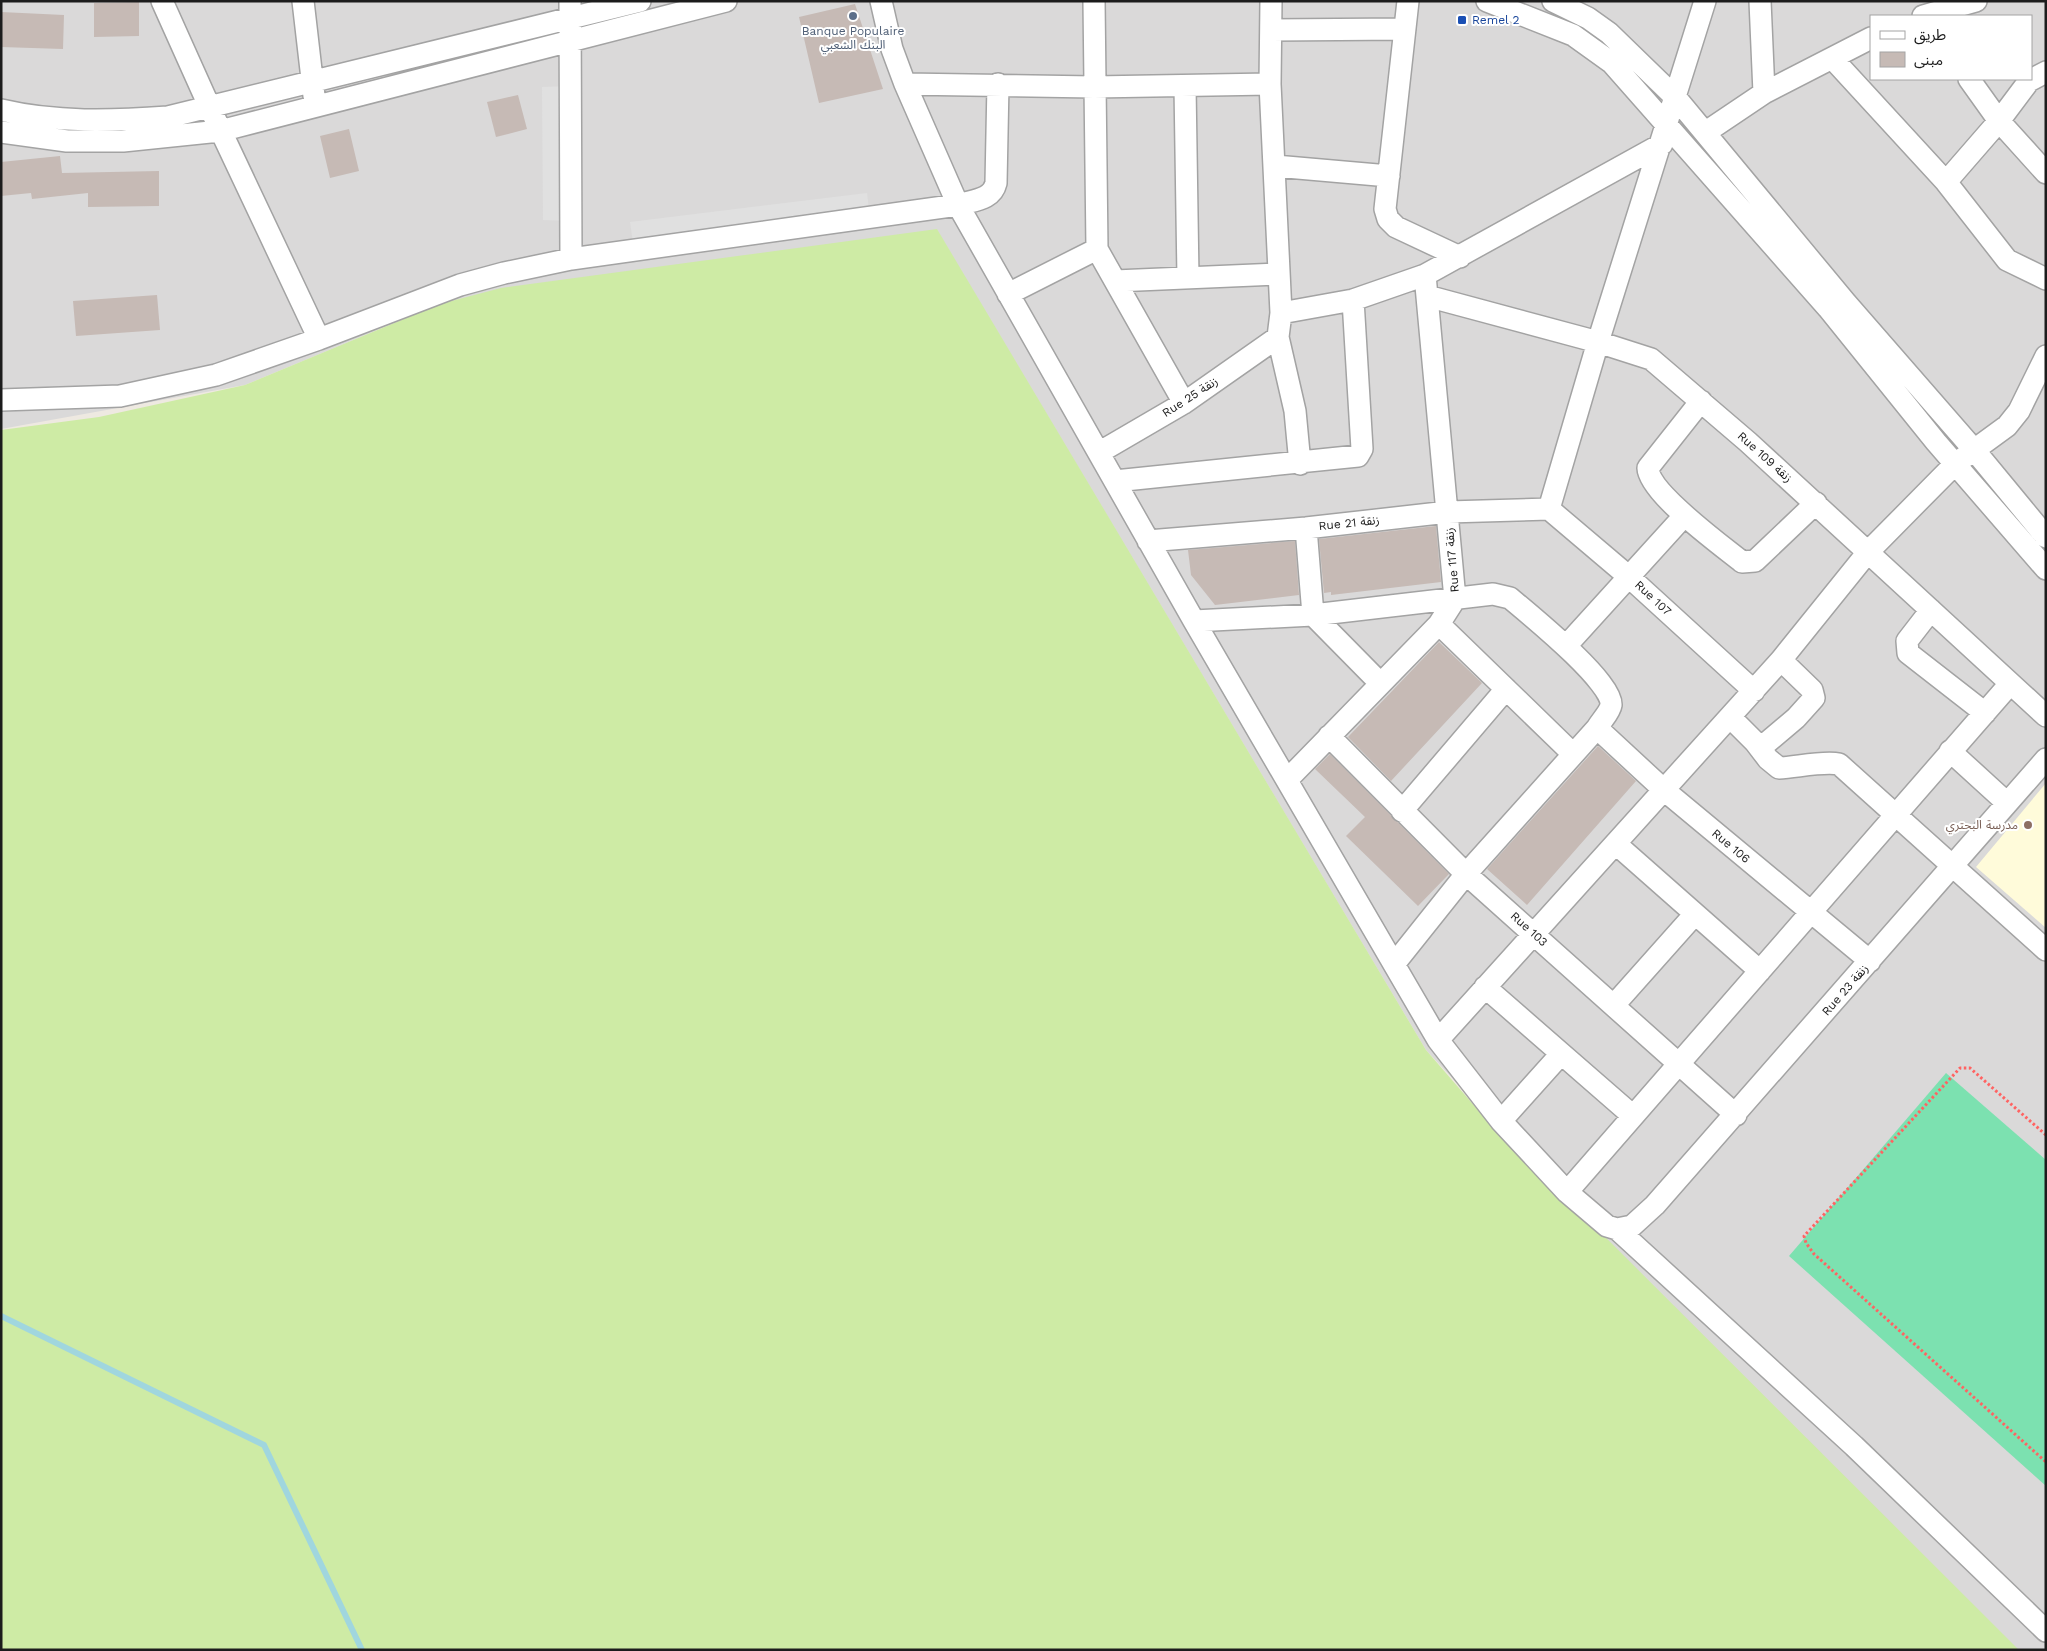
<svg xmlns="http://www.w3.org/2000/svg" width="2047" height="1651" font-family="'Work Sans','Noto Sans Arabic',sans-serif">
	<style>
		.residential { fill: #dad9d9; fill-rule: evenodd }
		.education { fill: #fffbda }
		.grass { fill: #ceeba5 }
		.pitch { fill: #7ce1b0 }
		.parking { fill: #e0e0e0 }
		.lines { fill: none; stroke-linecap: round; stroke-linejoin: round }
		.stream { stroke: #a0d6de; stroke-width: 6 }
		.building { fill: #c6bab5 }
		.street-casing { stroke: #a3a3a3; stroke-width: 24 }
		.path { stroke: #ff6362; stroke-width: 3; stroke-dasharray: 2.5 2.5; stroke-linecap: butt }
		.street { stroke: #fff; stroke-width: 21 }
		.service-dot { fill: #5c6f8a; stroke: #fff; stroke-width: 2 }
		.transit-dot { fill: #1a4fb4; stroke: #fff; stroke-width: 2 }
		.education-dot { fill: #8d6e63; stroke: #fff; stroke-width: 2 }
		.labels { text-anchor: middle; dominant-baseline: central; stroke-width: 4; stroke-linejoin: round; paint-order: stroke }
		.transit-label { font-size: 12px; fill: #164399; stroke: #fff; text-anchor: start }
		.service-label { font-size: 12px; fill: #4e5e75; stroke: #fff }
		.street-label { font-size: 12px; fill: #1c1c1c; stroke: #fff }
		.education-label { font-size: 12px; fill: #785e54; stroke: #fff; text-anchor: end }
	</style>
	<rect width="100%" height="100%" fill="#eee9e1"/>
	<path class="residential" d="M1,1H2046V1650H2017L1562,1196L1426,1050L937,230L440,304L245,385L1,429ZM1871,16H2031V79H1871Z"/>
	<path class="education" d="M2046,783V928L1976,867Z"/>
	<path class="grass" d="M937,229L1426,1050L1491,1125L1507,1139L2019,1650H1V430L99,417L245,385L440,304L501,288Z"/>
	<path class="pitch" d="M1946,1073L2046,1160V1486L1789,1256Z"/>
	<path class="parking" d="M569,86L571,221L543,220L542,87Z
		M867,193L870,218L634,250L630,222Z"/>
	<g class="lines">
		<path class="stream" d="M1,1316L264,1445L362,1650"/>
	</g>
	<path class="building" d="M139,2V36L94,37V3Z
		M855,4L883,89L819,103L799,17Z
		M1,12L64,15L63,49L1,47Z
		M518,95L527,129L496,137L487,102Z
		M349,129L359,171L330,178L320,136Z
		M60,156L62,173L159,171V206L88,207V193L32,199L31,193L1,196V162Z
		M157,295L160,330L76,336L73,301Z
		M1436,526L1441,582L1331,595V592L1324,593L1319,539Z
		M1295,541L1299,595L1215,605L1191,575L1188,550Z
		M1439,642L1482,683L1391,781L1348,737Z
		M1598,746L1636,781L1527,905L1487,869Z
		M1330,754L1449,874L1418,906L1346,836L1365,817L1315,769Z"/>
	<g class="lines">
		<defs>
			<path id="street" d="M162,1L210,108L319,339
				M303,1L314,96
				M570,1L571,259
				M881,1L892,49L905,84L958,205L1194,621L1438,1040L1501,1121L1567,1192L1607,1226L1617,1229L1632,1226L1655,1205L2046,759
				M1271,1L1270,84L1281,313L1278,337L1295,411L1300,464
				M1408,1L1385,209L1388,219L1396,227L1460,257
				M1487,1L1573,35L1612,63L1828,308L1936,442L2046,569
				M1553,1L1588,18L1609,33L1676,98L1846,303L1975,451L2046,537
				M1760,1L1764,93
				M1923,16L1976,1
				M1271,30L1405,29
				M1832,58L1946,182L2007,260L2046,279
				M1969,79L1999,121L2046,173
				M905,84L1094,87L1270,84
				M1185,86L1188,278
				M1,110C56,123 112,121 168,117L640,1
				M1,132L67,141H123L220,131L726,1
				M1706,132L1764,93L1871,38
				M1275,166L1389,176
				M1946,182L1999,121L2029,81L2046,72
				M1097,249L1184,403
				M1115,281L1279,274
				M1008,294L1097,249L1094,1
				M1427,296L1598,342L1651,359L1748,442L2046,716
				M1281,313L1353,300L1425,275L1662,144
				M1,400L120,396L216,375L319,339L460,285L504,273L571,259L958,205C974,200 992,200 996,183L998,84
				M1701,401L1648,468C1649,493 1721,545 1742,562L1755,561L1816,503
				M1100,452L1184,403L1278,337
				M1115,481L1358,456L1362,449L1353,300
				M1549,509L1598,342L1705,1
				M1549,509L1628,576L1754,691
				M1306,528L1313,615L1380,683
				M1148,541L1306,528L1448,512L1549,509
				M1931,610L1907,641L1908,653L1985,713
				M1194,621L1313,615L1493,594L1510,598C1529,614 1613,682 1611,705C1610,712 1601,721 1597,728L1466,874L1395,963
				M1439,624L1572,753
				M1566,646L1684,516
				M1730,717L1755,742L1764,745L1796,718L1814,698L1812,690L1781,660
				M1597,728L1664,790L1870,961
				M1329,736L1466,874L1736,1115
				M1755,742L1768,759L1779,768C1797,767 1823,761 1839,764L2046,950
				M1950,751L2007,803
				M1287,780L1439,624L1455,599L1425,275
				M1402,811L1506,689
				M1616,844L1760,971
				M1485,987L1633,1116
				M1614,1005L1695,914
				M1438,1040L1781,660L1868,552L1955,464L2007,426L2019,411L2046,356
				M1501,1121L1561,1054
				M1567,1192L2009,685
				M1617,1229L1854,1446L2046,1631"/>
		</defs>
		<use href="#street" class="street-casing"/>
		<path class="path" d="M2046,1135L1970,1068H1960L1804,1236L1806,1243L1814,1254L2046,1462"/>
		<use href="#street" class="street"/>
	</g>
	<circle class="service-dot" cx="853" cy="16" r="5"/>
	<rect class="transit-dot" x="1457" y="15" width="10" height="10" rx="2.5"/>
	<circle class="education-dot" cx="2028" cy="825" r="5"/>
	<g class="labels">
		<g class="transit-label">
			<text x="1472" y="20">Remel 2</text>
		</g>
		<g class="service-label">
			<text x="853" y="31">Banque Populaire<tspan x="853" dy="14">البنك الشعبي</tspan></text>
		</g>
		<g class="street-label">
			<text transform="translate(1190 397) rotate(-33)">Rue 25 زنقة</text>
			<text transform="translate(1765 457) rotate(42)">Rue 109 زنقة</text>
			<text transform="translate(1349 523) rotate(-6)">Rue 21 زنقة</text>
			<text transform="translate(1452 560) rotate(-95)">Rue 117 زنقة</text>
			<text transform="translate(1653 598) rotate(43)">Rue 107</text>
			<text transform="translate(1731 846) rotate(40)">Rue 106</text>
			<text transform="translate(1529 929) rotate(42)">Rue 103</text>
			<text transform="translate(1845 990) rotate(-49)">Rue 23 زنقة</text>
		</g>
		<g class="education-label">
			<text x="2018" y="825">مدرسة البحتري</text>
		</g>
	</g>
	<rect width="2047" height="1651" fill="none" stroke="#1c1c1c" stroke-width="5"/>
	<rect x="1870" y="15" width="162" height="65" fill="#ffffff" stroke="#a4a4a4"/>
	<rect x="1880" y="31" width="25" height="8" fill="#ffffff" stroke="#a4a4a4"/>
	<text x="1914" y="40" font-size="15" fill="#1c1c1c">طريق</text>
	<rect x="1880" y="52" width="25" height="15" fill="#c6bab5" stroke="#a4a4a4"/>
	<text x="1914" y="65" font-size="15" fill="#1c1c1c">مبنى</text>
</svg>
